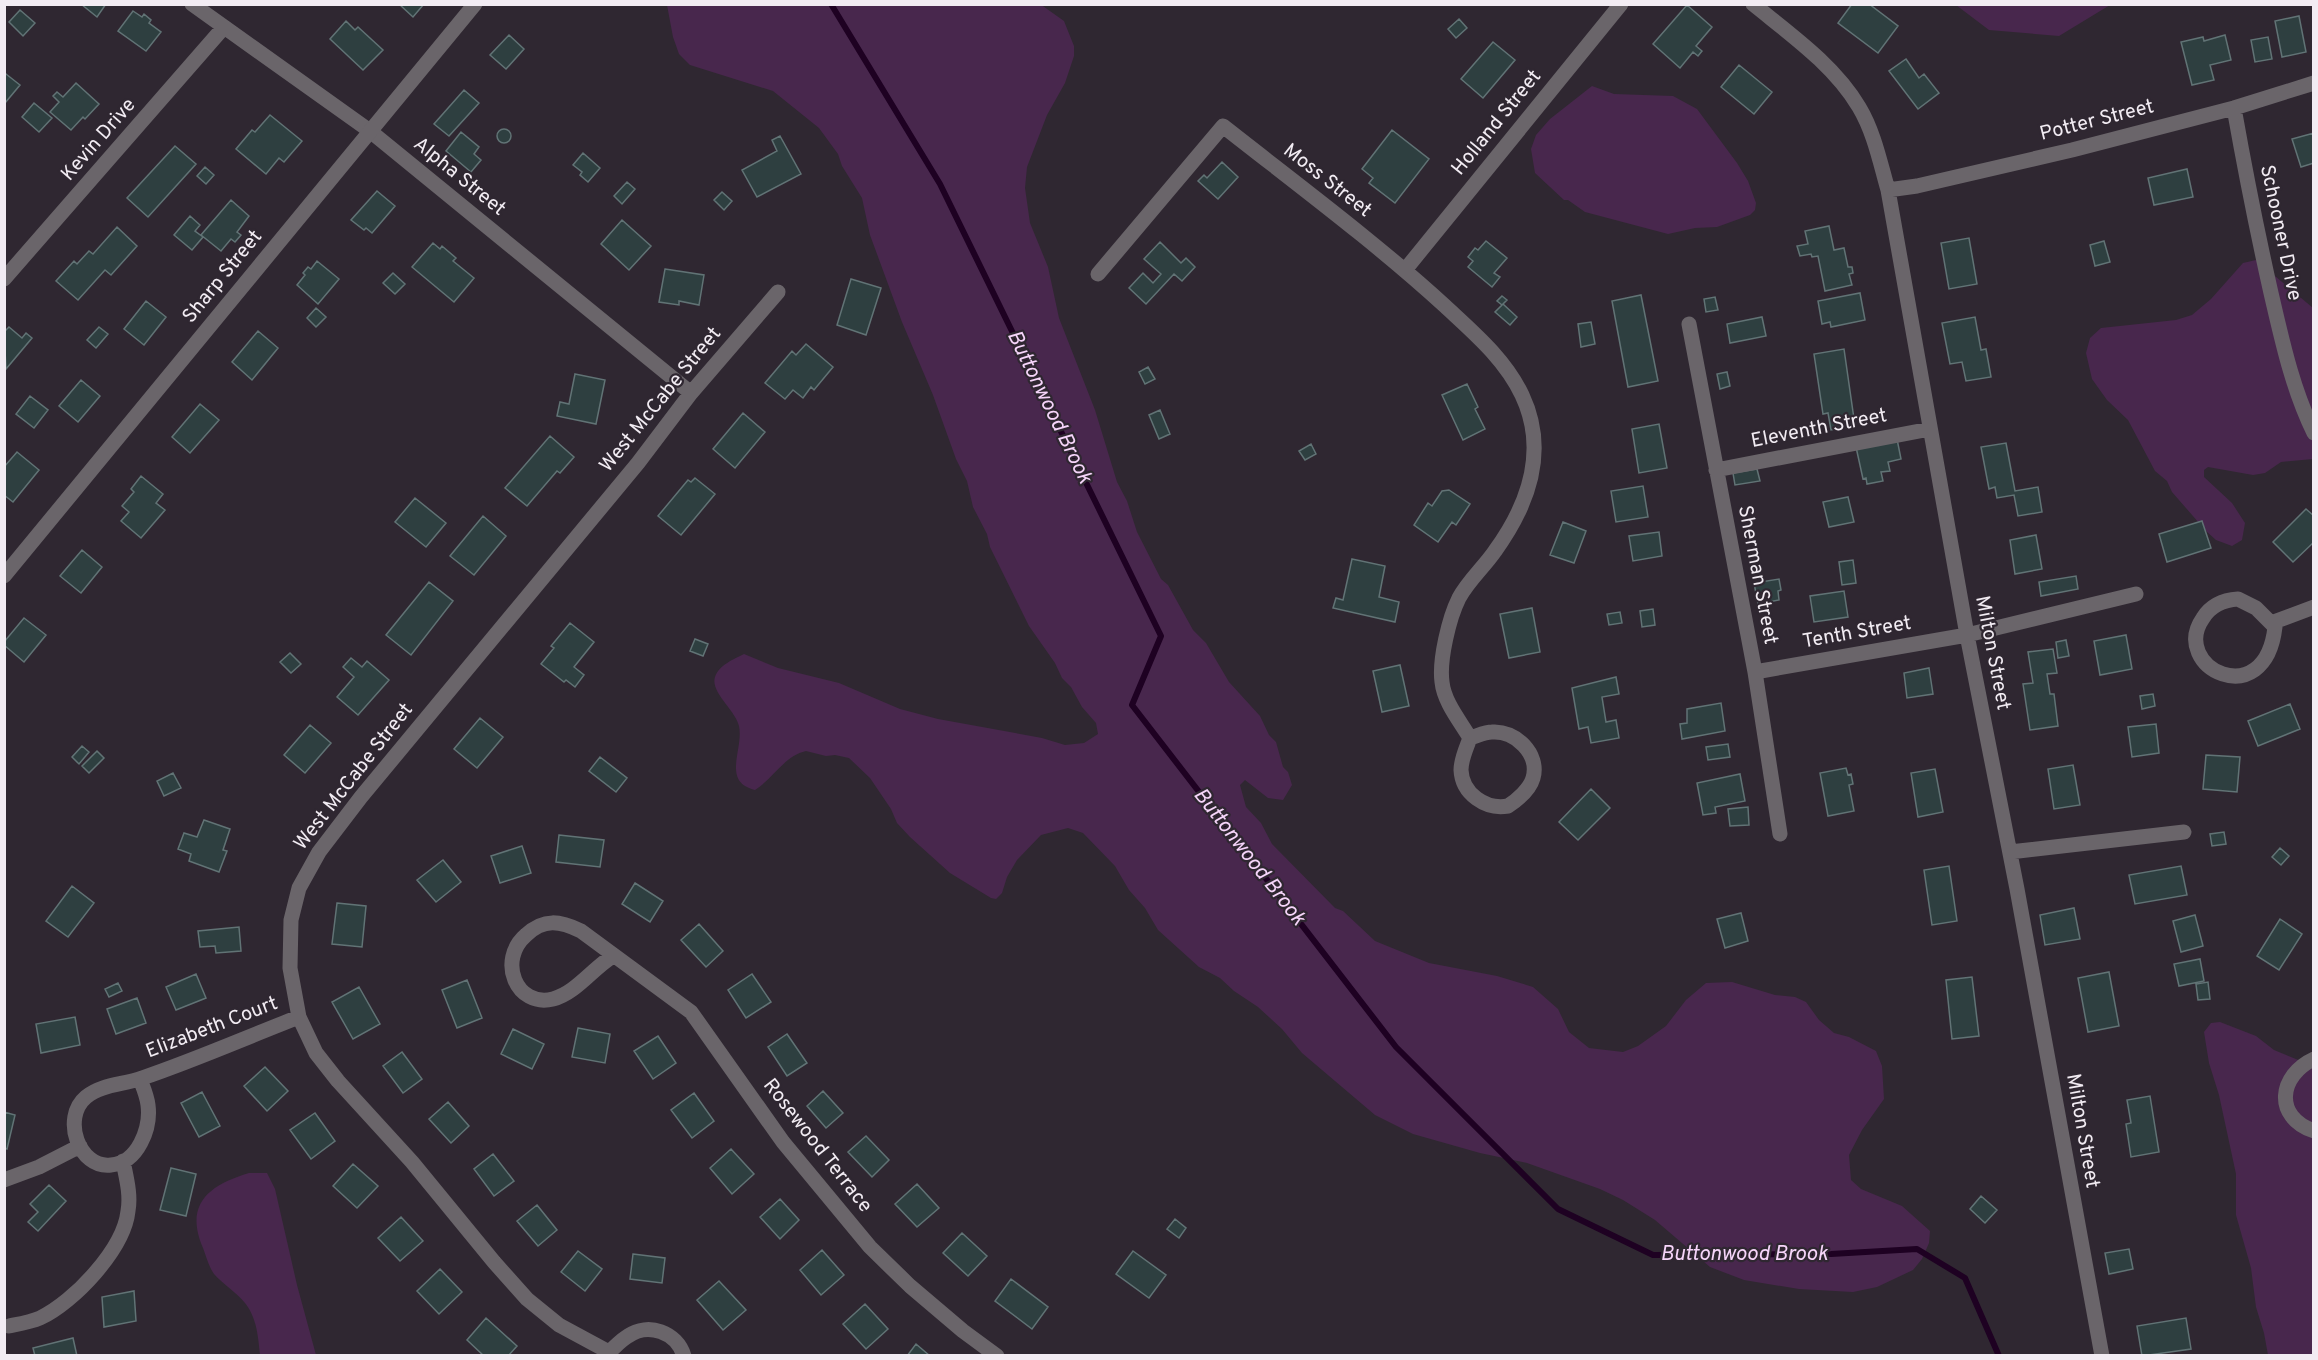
<svg xmlns="http://www.w3.org/2000/svg" width="2318" height="1360" font-family="Overpass,sans-serif">
	<style>
		.green { fill: #48274d }
		.lines { fill: none; stroke-linecap: round; stroke-linejoin: round }
		.stream { stroke: #1e0122; stroke-width: 6 }
		.building { fill: #2e3f40; stroke: #617375; stroke-width: 1.5 }
		.minor { stroke: #6a656a; stroke-width: 15 }
		.tertiary { stroke: #6a656a; stroke-width: 15 }
		.labels { text-anchor: middle; dominant-baseline: central; stroke-width: 4.5; stroke-linejoin: round; paint-order: stroke }
		.street-label { font-size: 20px; fill: #f2ecf3; stroke: #2f2731 }
		.water-label { font-size: 21px; font-style: italic; fill: #f6d5fa; stroke: #2f2731 }
	</style>
	<rect width="100%" height="100%" fill="#2f2731"/>
	<path class="green" d="M1040,4L1064,21L1074,46V56L1065,83L1047,115L1027,167L1025,188L1030,223L1048,267L1059,318L1095,410L1117,482L1127,501L1137,532L1161,579L1168,585L1193,630L1206,643L1229,682L1260,716L1269,735L1276,742L1283,767L1288,772L1292,785L1283,800L1268,798L1245,780L1240,785L1246,807L1261,823L1272,844L1335,908L1343,911L1375,941L1429,963L1497,976L1533,987L1558,1009L1569,1032L1589,1048L1623,1052L1638,1046L1666,1026L1686,1000L1706,983L1732,982L1775,995L1795,997L1806,1002L1819,1020L1834,1033L1849,1037L1876,1051L1882,1066L1884,1099L1862,1130L1849,1155L1851,1180L1861,1189L1902,1206L1930,1231L1929,1243L1922,1259L1913,1270L1877,1287L1853,1292L1799,1289L1744,1280L1710,1267L1655,1220L1623,1200L1600,1189L1527,1163L1480,1153L1413,1134L1375,1115L1302,1053L1282,1029L1258,1007L1234,991L1220,978L1199,967L1158,930L1145,908L1129,890L1115,866L1083,833L1068,828L1041,835L1017,860L1007,877L1002,893L996,899L991,898L950,873L910,837L897,823L891,809L870,778L849,758L835,755L826,756L806,751C784,756 774,778 755,790C721,782 744,749 739,726C736,711 710,692 715,677C719,665 734,659 744,654L778,668L839,683L900,709L938,719L1042,738L1065,745L1084,743L1098,734L1096,723L1082,707L1071,687L1062,678L1055,663L1029,626L990,547L987,534L973,507L967,481L956,459L933,395L902,322L870,235L862,198L842,166L838,154L819,128L773,91L690,65L679,54L673,37L667,5Z
		M1956,5H2110L2059,36L1989,30Z
		M1592,86L1614,94L1673,96L1697,109L1737,163L1748,181L1756,203L1755,210L1750,215L1717,227L1695,228L1668,234L1585,212L1568,200H1564L1535,173L1531,149L1536,135L1550,119Z
		M2256,260L2313,308V459L2281,462L2265,473L2253,475L2208,467L2204,470V477L2232,503L2245,523L2242,540L2232,546L2216,540L2206,531L2172,492L2167,481L2155,471L2128,420L2107,400L2092,379L2086,353L2090,338L2101,328L2176,320L2192,315L2211,299L2243,263Z
		M2220,1022L2256,1036L2274,1050L2313,1066V1355H2268L2264,1333L2256,1307L2251,1268L2236,1215V1174L2219,1095L2209,1063L2204,1032L2211,1023Z
		M249,1173H267L275,1189L297,1285L316,1355H260C258,1337 257,1318 245,1303C236,1292 223,1284 214,1274C209,1267 206,1256 203,1248C184,1204 209,1185 249,1173Z"/>
	<g class="lines">
		<path class="stream" d="M831,4L940,184L1161,636L1132,705L1396,1047L1558,1209L1653,1255L1831,1254L1917,1249L1965,1278L1999,1356"/>
	</g>
	<path class="building" d="M81,4H106L97,17Z
		M399,4H424L413,17Z
		M1852,4H1869L1898,26L1878,53L1838,23Z
		M1687,5L1712,27L1696,46L1702,51L1698,56L1693,52L1680,68L1653,44Z
		M20,10L35,23L23,36L9,22Z
		M133,11L142,17L144,14L151,20L149,23L161,32L146,51L118,31Z
		M2299,16L2306,52L2282,57L2275,21Z
		M1459,19L1467,28L1456,38L1448,29Z
		M346,21L355,30L358,27L383,50L363,70L330,39Z
		M509,35L524,49L506,69L490,55Z
		M2225,35L2231,60L2210,65L2214,80L2192,85L2181,42L2203,37L2204,41Z
		M2268,37L2272,59L2255,62L2251,40Z
		M1493,42L1515,60L1483,98L1461,79Z
		M1906,59L1919,78L1924,74L1939,93L1918,109L1889,71Z
		M1739,65L1772,92L1754,114L1721,87Z
		M6,74L20,85L5,103L4,75Z
		M76,83L99,104L85,119L83,117L71,130L50,112L59,102L53,96L57,92L63,97Z
		M464,90L479,103L449,136L434,124Z
		M34,103L52,118L39,132L22,117Z
		M270,115L302,141L284,162L279,158L266,174L236,149L252,130L255,132Z
		M497 136a7 7 0 1 1 14 0a7 7 0 1 1-14 0Z
		M1392,130L1429,159L1395,203L1369,183L1373,178L1362,169Z
		M461,132L479,147L474,154L481,160L471,172L446,151Z
		M2314,133V163L2301,167L2292,139Z
		M780,136L801,174L757,197L742,170L777,151L772,140Z
		M175,146L196,164L148,217L127,198Z
		M583,153L600,168L588,182L580,175L582,172L573,165Z
		M1222,162L1238,177L1218,199L1198,181L1204,175L1207,178Z
		M205,167L214,175L206,184L197,176Z
		M2187,169L2193,197L2154,205L2148,178Z
		M627,182L635,189L622,204L614,196Z
		M377,191L395,206L372,233L366,228L364,230L351,220Z
		M722,192L732,201L724,210L714,200Z
		M231,200L249,216L237,232L241,235L235,242L231,239L221,251L201,235Z
		M190,216L200,225L195,231L203,237L192,250L174,235Z
		M622,220L651,246L629,270L601,244Z
		M1829,226L1834,250L1844,248L1848,267H1852L1853,273L1849,274L1852,285L1825,291L1818,256L1812,257L1811,254L1800,256L1797,246L1808,244L1805,231Z
		M117,227L137,246L111,275L105,270L78,300L56,281L74,261L77,264L89,251L93,254Z
		M1969,238L1977,284L1949,289L1941,243Z
		M1486,241L1507,258L1494,273L1500,277L1492,287L1468,267L1473,261L1468,257L1475,248L1478,250Z
		M2104,241L2110,262L2095,266L2090,245Z
		M1160,242L1181,263L1186,258L1195,267L1182,281L1174,274L1146,304L1129,288L1143,273L1153,283L1161,274L1144,259Z
		M433,243L440,249L442,246L456,258L453,261L474,278L454,302L412,267Z
		M317,261L339,279L318,304L297,285L305,275L303,273L308,267L311,269Z
		M665,269L704,275L699,305L679,301V305L659,302Z
		M393,273L405,284L395,294L383,283Z
		M851,279L881,288L866,335L837,325Z
		M1860,293L1865,320L1831,327L1830,322L1822,324L1818,301Z
		M1641,295L1658,381L1628,387L1612,301Z
		M1502,296L1507,300L1503,304L1517,317L1510,325L1495,312L1502,305L1497,301Z
		M1715,297L1718,310L1706,312L1704,299Z
		M146,301L166,317L144,345L124,329Z
		M316,308L326,317L316,327L307,318Z
		M1762,317L1766,336L1730,343L1727,324Z
		M1975,317L1981,350L1986,349L1991,377L1966,381L1962,362L1950,364L1942,323Z
		M1591,322L1595,344L1581,347L1578,324Z
		M9,327L22,338L26,333L32,338L6,369L4,332Z
		M99,327L108,334L96,348L87,340Z
		M258,331L278,348L252,380L232,362Z
		M806,344L833,367L814,390L811,387L803,398L793,390L785,399L765,383L792,351L796,355Z
		M1844,349L1855,426L1831,430L1828,413L1823,414L1814,354Z
		M1148,367L1155,379L1145,384L1139,372Z
		M1727,372L1730,386L1720,389L1717,374Z
		M575,374L605,380L596,424L557,416L560,402L569,404Z
		M81,380L100,396L78,422L59,406Z
		M1467,384L1478,407L1475,409L1485,429L1463,440L1442,395Z
		M30,396L48,410L34,428L16,414Z
		M200,404L219,420L190,453L172,437Z
		M1160,410L1170,434L1159,439L1149,415Z
		M743,413L765,432L735,468L713,449Z
		M1659,424L1667,468L1639,473L1632,429Z
		M550,436L574,457L560,473L557,471L527,506L505,488Z
		M1897,439L1901,459L1888,462L1890,471L1881,472L1883,481L1867,484L1866,478L1863,479L1856,447Z
		M2006,443L2015,491L2038,487L2042,512L2018,516L2014,495L1997,498L1995,487L1989,489L1981,447Z
		M1311,444L1316,454L1305,460L1299,451Z
		M17,452L39,470L13,502L4,495V467Z
		M1757,469L1760,481L1735,485L1733,473Z
		M141,476L163,494L156,503L165,510L141,538L121,521L129,512L122,506L134,492L131,489Z
		M695,478L715,494L681,535L658,516L688,480L691,482Z
		M1643,486L1648,517L1616,522L1611,491Z
		M1449,490L1470,504L1456,525L1452,522L1438,542L1414,525L1428,503L1432,506L1442,491Z
		M1848,497L1854,522L1829,527L1823,502Z
		M415,498L446,523L426,547L395,522Z
		M2306,509L2314,516V542L2293,562L2273,542Z
		M483,516L506,536L474,575L450,556Z
		M2202,521L2211,548L2167,562L2159,534Z
		M1563,522L1586,531L1574,563L1550,555Z
		M1659,532L1662,556L1633,561L1629,536Z
		M2036,535L2042,569L2015,574L2010,540Z
		M82,550L102,567L81,593L60,576Z
		M1352,559L1385,566L1379,597L1399,602L1395,622L1333,608L1336,598L1343,600Z
		M1853,560L1856,583L1842,585L1839,562Z
		M2076,576L2078,589L2041,596L2039,582Z
		M1779,579L1781,590L1778,591L1779,600L1758,604L1754,583Z
		M429,582L453,601L411,655L386,635Z
		M1844,591L1848,617L1814,622L1810,596Z
		M1532,608L1540,652L1509,658L1500,614Z
		M1653,609L1655,625L1642,627L1640,611Z
		M1620,612L1622,623L1609,625L1607,614Z
		M24,618L46,635L24,662L4,645V642Z
		M570,623L594,642L574,667L584,675L575,687L566,680L564,682L541,664L554,648L551,646Z
		M2126,635L2132,669L2100,675L2094,641Z
		M695,639L708,644L703,656L690,651Z
		M2066,640L2069,656L2058,658L2056,642Z
		M2053,649L2057,673L2047,674L2050,694H2054L2058,726L2030,730L2023,684L2033,683L2028,652Z
		M290,653L301,664L291,673L280,662Z
		M351,658L362,667L367,661L389,680L358,715L337,697L354,677L343,667Z
		M1400,665L1409,706L1382,712L1373,671Z
		M1929,668L1933,694L1907,698L1904,673Z
		M1616,677L1619,694L1602,697L1606,722L1616,720L1619,738L1591,743L1588,727L1579,729L1572,688Z
		M2153,694L2155,706L2142,709L2140,696Z
		M1721,703L1725,731L1682,739L1680,724L1687,723V709Z
		M2290,704L2300,729L2258,746L2248,721Z
		M480,718L503,737L477,768L454,749Z
		M2156,724L2159,753L2132,757L2128,727Z
		M310,725L331,743L305,773L284,755Z
		M1728,744L1730,757L1708,760L1706,747Z
		M82,746L89,752L79,764L72,757Z
		M97,751L104,758L89,773L82,766Z
		M2206,755L2240,757L2237,792L2203,789Z
		M600,757L627,778L616,792L589,771Z
		M2073,765L2080,805L2054,809L2048,769Z
		M1846,768L1848,775L1851,774L1853,784L1849,785L1854,811L1828,816L1820,773Z
		M1935,769L1943,812L1918,817L1911,773Z
		M173,773L181,788L164,796L157,781Z
		M1740,774L1745,801L1715,807L1716,813L1703,815L1697,783Z
		M1591,789L1610,808L1578,840L1559,822Z
		M1748,807L1749,825L1730,826L1728,809Z
		M204,820L230,829L223,850L227,851L219,872L189,861L191,854L178,849L184,833L197,837Z
		M2224,832L2226,844L2212,846L2210,834Z
		M559,835L604,840L600,867L556,862Z
		M522,846L531,873L500,883L491,856Z
		M2280,848L2289,856L2281,865L2272,857Z
		M443,860L461,882L436,902L417,880Z
		M1949,866L1957,921L1932,925L1924,870Z
		M2181,866L2187,895L2135,904L2129,875Z
		M635,883L663,901L650,922L622,904Z
		M72,886L94,903L68,937L46,921Z
		M337,903L366,906L362,947L332,944Z
		M2074,908L2080,939L2045,945L2040,915Z
		M1741,913L1748,941L1725,948L1717,919Z
		M2195,915L2203,946L2181,952L2173,921Z
		M2280,919L2302,934L2279,970L2257,956Z
		M699,924L723,951L706,967L681,940Z
		M239,927L241,951L216,953L215,946L200,947L198,931Z
		M2200,959L2204,981L2179,986L2174,964Z
		M2109,972L2119,1026L2088,1032L2078,978Z
		M196,974L206,998L176,1010L166,987Z
		M752,974L771,1002L746,1018L728,990Z
		M1972,977L1979,1036L1952,1039L1946,980Z
		M467,980L482,1018L457,1028L442,990Z
		M2208,982L2210,999L2198,1000L2196,984Z
		M118,983L122,991L109,997L105,989Z
		M359,987L380,1024L353,1039L332,1002Z
		M137,998L146,1023L116,1034L107,1009Z
		M75,1017L80,1045L41,1053L36,1024Z
		M578,1028L610,1034L605,1063L572,1057Z
		M513,1029L544,1044L532,1069L501,1054Z
		M787,1034L807,1063L787,1076L768,1047Z
		M658,1036L676,1063L653,1079L634,1051Z
		M402,1052L422,1079L403,1093L383,1066Z
		M265,1067L288,1091L267,1111L244,1086Z
		M823,1091L843,1113L826,1128L807,1106Z
		M202,1092L220,1126L199,1137L181,1103Z
		M694,1093L714,1121L692,1138L671,1110Z
		M2150,1096L2159,1152L2131,1157L2126,1124L2131,1123L2127,1100Z
		M448,1102L469,1126L451,1143L429,1119Z
		M4,1112L15,1115L7,1149L4,1148Z
		M315,1113L335,1141L311,1159L290,1130Z
		M866,1136L889,1160L872,1177L848,1152Z
		M731,1149L754,1174L732,1194L710,1168Z
		M493,1154L514,1181L494,1196L474,1169Z
		M353,1164L378,1186L357,1208L333,1186Z
		M171,1168L196,1174L186,1216L160,1210Z
		M917,1184L939,1208L917,1227L895,1204Z
		M49,1185L66,1201L38,1231L28,1222L38,1212L30,1204Z
		M1981,1196L1997,1210L1985,1223L1970,1209Z
		M780,1199L799,1220L780,1239L760,1217Z
		M537,1205L557,1230L538,1246L517,1221Z
		M401,1217L423,1241L400,1261L378,1238Z
		M1175,1219L1186,1228L1179,1238L1167,1229Z
		M962,1233L987,1256L968,1276L943,1253Z
		M2129,1249L2133,1269L2109,1274L2105,1253Z
		M822,1250L844,1275L821,1295L800,1270Z
		M578,1251L602,1269L585,1291L561,1272Z
		M1133,1251L1166,1275L1149,1298L1116,1274Z
		M633,1254L665,1258L662,1283L630,1279Z
		M440,1269L462,1292L439,1314L417,1291Z
		M1011,1279L1048,1307L1032,1329L995,1301Z
		M719,1281L746,1310L723,1330L697,1300Z
		M134,1291L136,1321L104,1327L102,1297Z
		M865,1304L888,1329L866,1349L843,1324Z
		M486,1318L517,1346L508,1356H484L467,1340Z
		M2186,1318L2191,1349L2142,1356L2137,1326Z
		M73,1338L77,1356H35L33,1348Z
		M916,1344L930,1356H907Z"/>
	<g class="lines">
		<path class="minor" d="M192,4L370,131L691,393
			M1753,4C1791,35 1834,65 1859,107C1874,132 1880,162 1888,190L1967,635L2017,889L2102,1356
			M2234,108C2245,170 2257,231 2271,293C2282,340 2292,388 2314,433
			M1888,190L1917,186L2072,150L2234,108L2314,83
			M1405,270L1621,4
			M1098,274L1223,126C1298,185 1375,242 1445,306C1474,333 1505,359 1522,395C1548,450 1529,504 1495,551C1484,567 1468,581 1459,598C1449,618 1439,660 1442,682C1444,702 1460,721 1470,738C1466,749 1461,759 1461,770C1462,794 1486,810 1508,806C1517,800 1530,789 1533,778C1540,754 1515,730 1492,732C1485,732 1477,736 1470,738
			M4,279L224,27
			M1689,324L1755,672L1780,834
			M1716,470L1930,429
			M2238,599L2256,608L2275,627C2265,715 2169,667 2203,618C2211,605 2223,600 2238,599Z
			M2271,623L2314,607
			M1755,672L1967,635L2136,594
			M2010,852L2184,832
			M613,956C593,968 576,993 553,999C516,1008 497,960 526,935C544,918 560,921 581,931L691,1012L783,1142L870,1247L910,1286L963,1331L997,1356
			M2314,1059C2279,1075 2273,1117 2314,1131
			M140,1079C143,1087 147,1096 148,1105C151,1128 138,1163 111,1165C79,1169 61,1118 86,1097C102,1084 123,1085 142,1078C195,1060 247,1037 299,1017
			M4,1180L39,1167L80,1146
			M9,1326C19,1324 31,1322 40,1318C74,1302 124,1249 128,1211C131,1194 126,1177 123,1161
			M609,1352L559,1325L527,1299L494,1262L412,1162L338,1081L316,1053L299,1017L290,968L291,920L299,888L319,852L361,797L638,463L691,393L778,292
			M609,1352C615,1347 621,1340 628,1336C648,1322 677,1332 684,1356"/>
		<path class="tertiary" d="M4,576L475,4"/>
	</g>
	<g class="labels">
		<g class="street-label">
			<text transform="translate(2097 121) rotate(-14)">Potter Street</text>
			<text transform="translate(1497 123) rotate(-51)">Holland Street</text>
			<text transform="translate(99 140) rotate(-49)">Kevin Drive</text>
			<text transform="translate(459 177) rotate(39)">Alpha Street</text>
			<text transform="translate(1327 181) rotate(38)">Moss Street</text>
			<text transform="translate(2280 233) rotate(78)">Schooner Drive</text>
			<text transform="translate(223 277) rotate(-51)">Sharp Street</text>
			<text transform="translate(661 400) rotate(-51)">West McCabe Street</text>
			<text transform="translate(1819 429) rotate(-11)">Eleventh Street</text>
			<text transform="translate(1757 575) rotate(79)">Sherman Street</text>
			<text transform="translate(1857 633) rotate(-10)">Tenth Street</text>
			<text transform="translate(1992 653) rotate(79)">Milton Street</text>
			<text transform="translate(354 777) rotate(-52)">West McCabe Street</text>
			<text transform="translate(212 1028) rotate(-21)">Elizabeth Court</text>
			<text transform="translate(2082 1131) rotate(80)">Milton Street</text>
			<text transform="translate(817 1146) rotate(52)">Rosewood Terrace</text>
		</g>
		<g class="water-label">
			<text transform="translate(1049 407) rotate(64)">Buttonwood Brook</text>
			<text transform="translate(1249 857) rotate(52)">Buttonwood Brook</text>
			<text x="1744" y="1254">Buttonwood Brook</text>
		</g>
	</g>
	<rect width="2318" height="1360" fill="none" stroke="#f2ecf3" stroke-width="12"/>
</svg>
